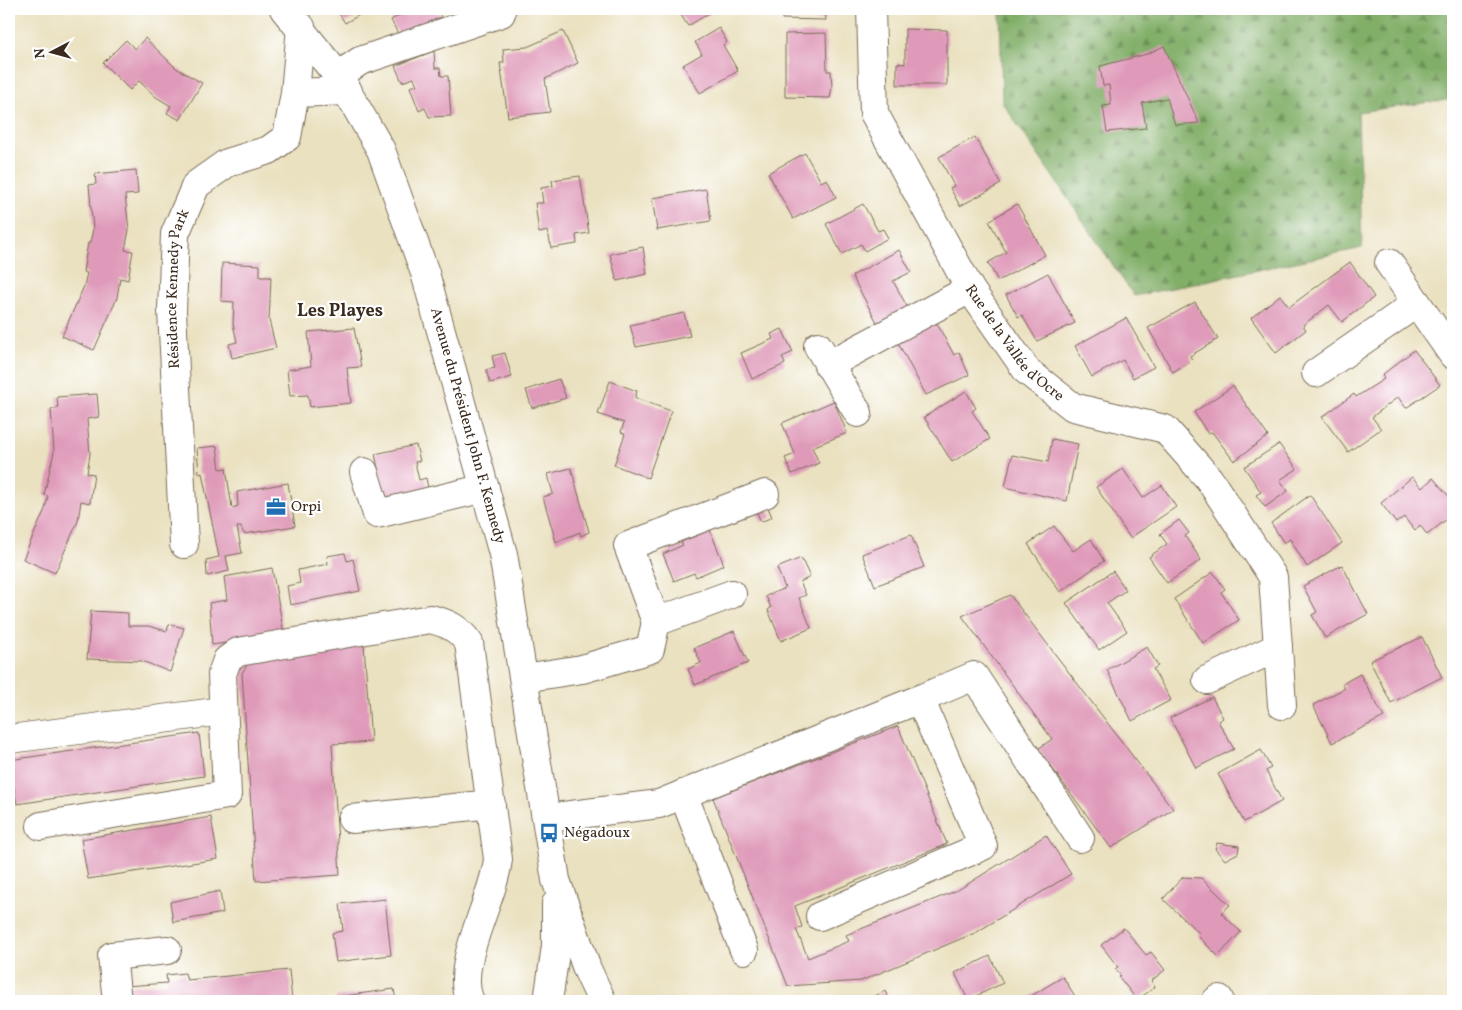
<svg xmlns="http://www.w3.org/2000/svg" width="1462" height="1010" font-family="Vollkorn,serif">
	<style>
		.forest { fill: url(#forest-firs); stroke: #5e6c43 }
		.building { fill: #df9ab9 }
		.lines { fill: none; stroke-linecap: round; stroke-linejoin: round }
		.minor-casing { stroke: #786a57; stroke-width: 30 }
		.major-casing { stroke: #786a57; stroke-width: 30 }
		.minor { stroke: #fff; stroke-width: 28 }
		.major { stroke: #fff; stroke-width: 28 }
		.labels { text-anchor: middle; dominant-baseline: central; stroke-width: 4.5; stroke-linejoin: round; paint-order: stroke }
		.street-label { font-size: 15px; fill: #3b2a1e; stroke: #fff }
		.poi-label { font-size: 15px; fill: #3b2a1e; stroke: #fff; text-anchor: start }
		.quarter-label { font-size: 18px; font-weight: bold; fill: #3b2a1e; stroke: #fff }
	</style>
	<defs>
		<pattern id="forest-firs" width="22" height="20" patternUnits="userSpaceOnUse" patternTransform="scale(1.25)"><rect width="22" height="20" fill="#81af68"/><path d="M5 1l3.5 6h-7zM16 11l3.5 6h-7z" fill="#6b8f55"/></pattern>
	</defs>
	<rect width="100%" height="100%" fill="#fff"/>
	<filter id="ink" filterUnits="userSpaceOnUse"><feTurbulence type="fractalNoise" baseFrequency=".02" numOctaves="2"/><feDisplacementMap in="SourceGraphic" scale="10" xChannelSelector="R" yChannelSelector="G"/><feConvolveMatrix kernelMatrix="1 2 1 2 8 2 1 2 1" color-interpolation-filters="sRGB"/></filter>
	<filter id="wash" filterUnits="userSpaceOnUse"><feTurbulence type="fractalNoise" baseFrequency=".0096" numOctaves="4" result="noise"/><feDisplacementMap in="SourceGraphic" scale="20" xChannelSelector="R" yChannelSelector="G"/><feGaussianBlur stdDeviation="1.12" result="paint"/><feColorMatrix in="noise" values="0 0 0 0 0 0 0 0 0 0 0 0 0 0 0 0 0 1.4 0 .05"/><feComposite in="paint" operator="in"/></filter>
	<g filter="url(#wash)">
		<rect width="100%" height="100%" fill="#eae1c0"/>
		<path class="forest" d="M1000,9H1453V99L1358,112L1362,248L1134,296L1002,102Z"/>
		<g id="blocks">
			<path class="building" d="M336,9H370L345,23Z
				M402,9H437L441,17L414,29L402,42L391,20L404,13Z
				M677,9H716L688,26Z
				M782,9H825L826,20L782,19Z
				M719,28L727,42L723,45L738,71L700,93L683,65L702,54L695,42Z
				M905,29L947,30V85H897V63L905,64Z
				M563,31L578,63L545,79L550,112L508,117L500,63H504L503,49L527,47Z
				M826,33L827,71H831L832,87L830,98L785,97V34Z
				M145,38L176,68L202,83L180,120L167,113L171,106L156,97L139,81L130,90L103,63L126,40L135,49Z
				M1164,46L1199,123L1175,125L1167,98L1142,103L1146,128L1107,132L1103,106L1111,105L1109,85L1103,86L1100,66L1147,54Z
				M434,51L435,68H440L441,76H448L451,116L429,117L425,108L419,111L410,87L417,85L414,78L402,82L395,66Z
				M975,137L1001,184L960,206L950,188L954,186L939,157Z
				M805,153L821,182L827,179L836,197L793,219L768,173Z
				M136,170L138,194L125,195L129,230L125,250L133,251L128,280L120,278L117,298L94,350L62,336L84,286L87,273L83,272L88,243H90L93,229L89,185L96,184L95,174Z
				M580,176L589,233L576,235L577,244L551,248L548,231L539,233L535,203H543L541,188L553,186L552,180Z
				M706,189L711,221L657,230L652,198Z
				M863,204L878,231L883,229L888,238L865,251L861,244L842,254L826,224Z
				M1017,204L1045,255L998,281L988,263L1006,252L989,221Z
				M643,247L647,274L617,281L610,254Z
				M899,250L911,272L893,281L909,310L879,326L852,276Z
				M1350,262L1374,297L1342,322L1329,305L1303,325L1306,330L1276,353L1251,318L1280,295L1289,307Z
				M222,263L260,265V277H271L269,320L276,348L232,358L229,344L237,342L233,324L234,302L221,301Z
				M1048,273L1075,323L1037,341L1022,315L1018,317L1006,295Z
				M1195,302L1218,339L1190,356L1192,360L1173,372L1148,328Z
				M684,313L690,336L636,347L630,325Z
				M1126,318L1154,367L1133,378L1123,360L1092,377L1075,346Z
				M935,320L954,355L959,352L969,375L926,395L897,341Z
				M354,328L361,367L347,368L351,403L310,407L308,395L290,396L287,370L311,366L308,332Z
				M782,329L793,352L782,357L785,364L752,379L741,353L773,339L771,334Z
				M1414,350L1440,385L1406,408L1398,397L1372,417L1381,429L1348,452L1322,417L1354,394L1356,397L1384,379L1382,375Z
				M505,353L512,377L490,383L486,370L495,368L492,356Z
				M559,379L566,398L532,408L526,390Z
				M610,381L637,391L635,398L671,411L648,478L614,465L625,434L621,432L624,423L598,414Z
				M1233,386L1268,436L1234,461L1212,432L1208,434L1194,412Z
				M966,391L976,408L972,411L990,439L952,462L924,417Z
				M97,394L99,417L87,419L90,454L87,473L94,474L90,503L81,501L78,521L55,573L23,559L45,509L48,496L44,495L54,452L51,409L58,408L57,397Z
				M834,401L847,433L812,447L819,463L792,474L785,458L795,454L782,423Z
				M1052,439L1078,444L1067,501L1005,487L1012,455L1048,462Z
				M1279,444L1297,469L1280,480L1288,491L1265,507L1256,495L1261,492L1244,467Z
				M416,445L420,461L415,462L419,480L426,478L429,493L385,502L375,454Z
				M217,446L220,469L226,468L232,508L238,506L237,492L288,483L295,526L244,534L241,527H237L242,553L226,556L229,571L207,576L206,560L219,557L202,473L199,474L197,448Z
				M571,468L589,532L581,536L580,532L556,542L543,497L553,494L548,474Z
				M1123,469L1143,498L1162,485L1176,507L1130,538L1096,487Z
				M1412,477L1422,488L1433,478L1453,501V514L1427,535L1420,525L1415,531L1404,517L1396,523L1381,503Z
				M1310,495L1342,543L1307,567L1290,539L1284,543L1271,523Z
				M766,503L772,517L761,522L755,508Z
				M1179,520L1189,533L1185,536L1201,560L1167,583L1149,557L1167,544L1160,534Z
				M1054,526L1073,551L1091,539L1104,561L1060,592L1028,544Z
				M710,530L724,565L696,577L694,573L674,581L663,554L683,545L681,542Z
				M911,535L924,567L875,586L862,554Z
				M345,553L347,561L353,559L360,591L290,605L287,586L300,583L298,570L328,564L327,556Z
				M801,558L810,577L800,582L806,595L799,598L811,628L781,641L768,610L771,608L766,596L785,588L777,568Z
				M1342,565L1368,614L1325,638L1312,615L1317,612L1303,586Z
				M272,568L284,634L212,645L209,603L227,600L224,577Z
				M1113,571L1126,590L1107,603L1127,631L1099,650L1066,603Z
				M1213,572L1225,589L1221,592L1239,620L1203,643L1174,599Z
				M1010,595L1173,809L1111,848L1038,749L1052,739L962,616Z
				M91,611L128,613V626H148L167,631L169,624L184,628L170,672L142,661L87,659Z
				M734,631L748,663L695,685L688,669L701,663L694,648Z
				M1422,637L1442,677L1391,703L1370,661Z
				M364,644L371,742L332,744L340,875L256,881L242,673L249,662Z
				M1147,647L1158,666L1153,669L1171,700L1132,721L1107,670Z
				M1360,674L1384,717L1332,743L1313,705L1345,688L1342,684Z
				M1212,697L1223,718L1218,721L1234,749L1196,768L1170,718Z
				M898,726L947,844L795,906L802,927L796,929L808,958L849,941L846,935L958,890L1046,835L1071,874L977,932L861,981L788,986L713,798Z
				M199,733L204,776L17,804L9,760Z
				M1261,750L1271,768L1266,771L1282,801L1244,822L1218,774Z
				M211,817L218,859L88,879L81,839Z
				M1217,843L1239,846L1238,853L1225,860L1215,849Z
				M1183,877L1201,878L1230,905L1221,913L1241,932L1218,956L1198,936L1200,934L1198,932L1163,899Z
				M220,891L223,913L173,922L170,902Z
				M385,899L391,955L336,962L332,933L343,931L340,904Z
				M1124,928L1146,955L1151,952L1165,970L1151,981L1155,987L1137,1000L1119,977L1121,976L1115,969L1118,967L1101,945Z
				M990,956L1003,983L968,1000L955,973Z
				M289,970L292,1001H128L126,986L167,983L166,975L185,973L187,980Z
				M1063,977L1078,1001H1023L1054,982Z
				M394,989L396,1001H337L336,997Z
				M885,991L890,1001H870L869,999Z"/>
		</g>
	</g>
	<g filter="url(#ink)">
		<use href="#blocks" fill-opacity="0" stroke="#786a57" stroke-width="1"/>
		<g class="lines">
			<defs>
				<g id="minor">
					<path id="s1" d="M871,9L874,113L970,289L1027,371L1073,407L1165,429L1209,479L1273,577L1282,705"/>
					<path d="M301,27L295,93L348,91"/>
					<path d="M338,76L360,61L501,13L500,9"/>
					<path d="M1389,263L1453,355"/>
					<path d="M818,346L858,413"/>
					<path d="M828,365L970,289"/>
					<path d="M1316,373L1417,303"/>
					<path d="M364,472L377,514L485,488"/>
					<path id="s2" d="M184,544L172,311L175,234L196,185L227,163L269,150L287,137L295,93"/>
					<path d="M656,622L628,546L765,494"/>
					<path d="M524,678L582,669L650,649L656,622L732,594"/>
					<path d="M1207,680L1278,647"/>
					<path d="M920,699L974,676L1080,838"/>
					<path d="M10,739L223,711"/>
					<path d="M683,794L744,950"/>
					<path d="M547,818L659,804L920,699L983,846L820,916"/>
					<path d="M352,819L491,804"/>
					<path d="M41,826L227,795L222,674L227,660L238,652L430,619C448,623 458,628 469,643L498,859C494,900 453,965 470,1001"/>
					<path d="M117,1001L112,956L167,950"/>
					<path d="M1216,1001L1219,999"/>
				</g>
				<g id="major">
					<path id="s3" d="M284,9L338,76L381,150L425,273L503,554L556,880L587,969L602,1001"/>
					<path d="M548,1001L556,946V904"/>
				</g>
			</defs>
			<use href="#minor" class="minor-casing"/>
			<use href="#major" class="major-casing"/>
			<use href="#minor" class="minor"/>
			<use href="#major" class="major"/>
		</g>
	</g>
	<defs>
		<symbol id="office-bare" viewBox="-9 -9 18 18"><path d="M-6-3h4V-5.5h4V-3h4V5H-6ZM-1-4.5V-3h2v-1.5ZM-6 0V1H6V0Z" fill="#1f6fb2" stroke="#fff" stroke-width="2.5" paint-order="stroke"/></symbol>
		<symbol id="bus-bare" viewBox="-9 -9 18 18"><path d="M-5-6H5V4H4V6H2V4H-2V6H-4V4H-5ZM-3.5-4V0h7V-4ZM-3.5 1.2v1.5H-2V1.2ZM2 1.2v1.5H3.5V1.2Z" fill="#1f6fb2" stroke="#fff" stroke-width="2.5" paint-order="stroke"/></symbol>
	</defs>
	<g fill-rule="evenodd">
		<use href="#office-bare" x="262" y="493" width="28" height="28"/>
		<use href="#bus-bare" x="535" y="819" width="28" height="28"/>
	</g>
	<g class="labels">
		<g class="street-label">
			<text stroke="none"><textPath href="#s2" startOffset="256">Résidence Kennedy Park</textPath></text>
			<text stroke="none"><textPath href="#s1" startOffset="375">Rue de la Vallée d'Ocre</textPath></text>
			<text stroke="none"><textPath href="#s3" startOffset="461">Avenue du Président John F. Kennedy</textPath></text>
		</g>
		<g class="poi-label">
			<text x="291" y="507">Orpi</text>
			<text x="564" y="833">Négadoux</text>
		</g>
		<g class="quarter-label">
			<text x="340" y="311">Les Playes</text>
		</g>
	</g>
	<rect width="1462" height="1010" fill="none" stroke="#fff" stroke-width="30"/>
	<g transform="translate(52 52) rotate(264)" stroke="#ffffff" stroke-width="4" paint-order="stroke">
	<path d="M0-4L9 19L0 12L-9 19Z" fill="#3b2a1e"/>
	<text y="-8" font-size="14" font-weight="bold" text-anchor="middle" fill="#3b2a1e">N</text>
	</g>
</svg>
